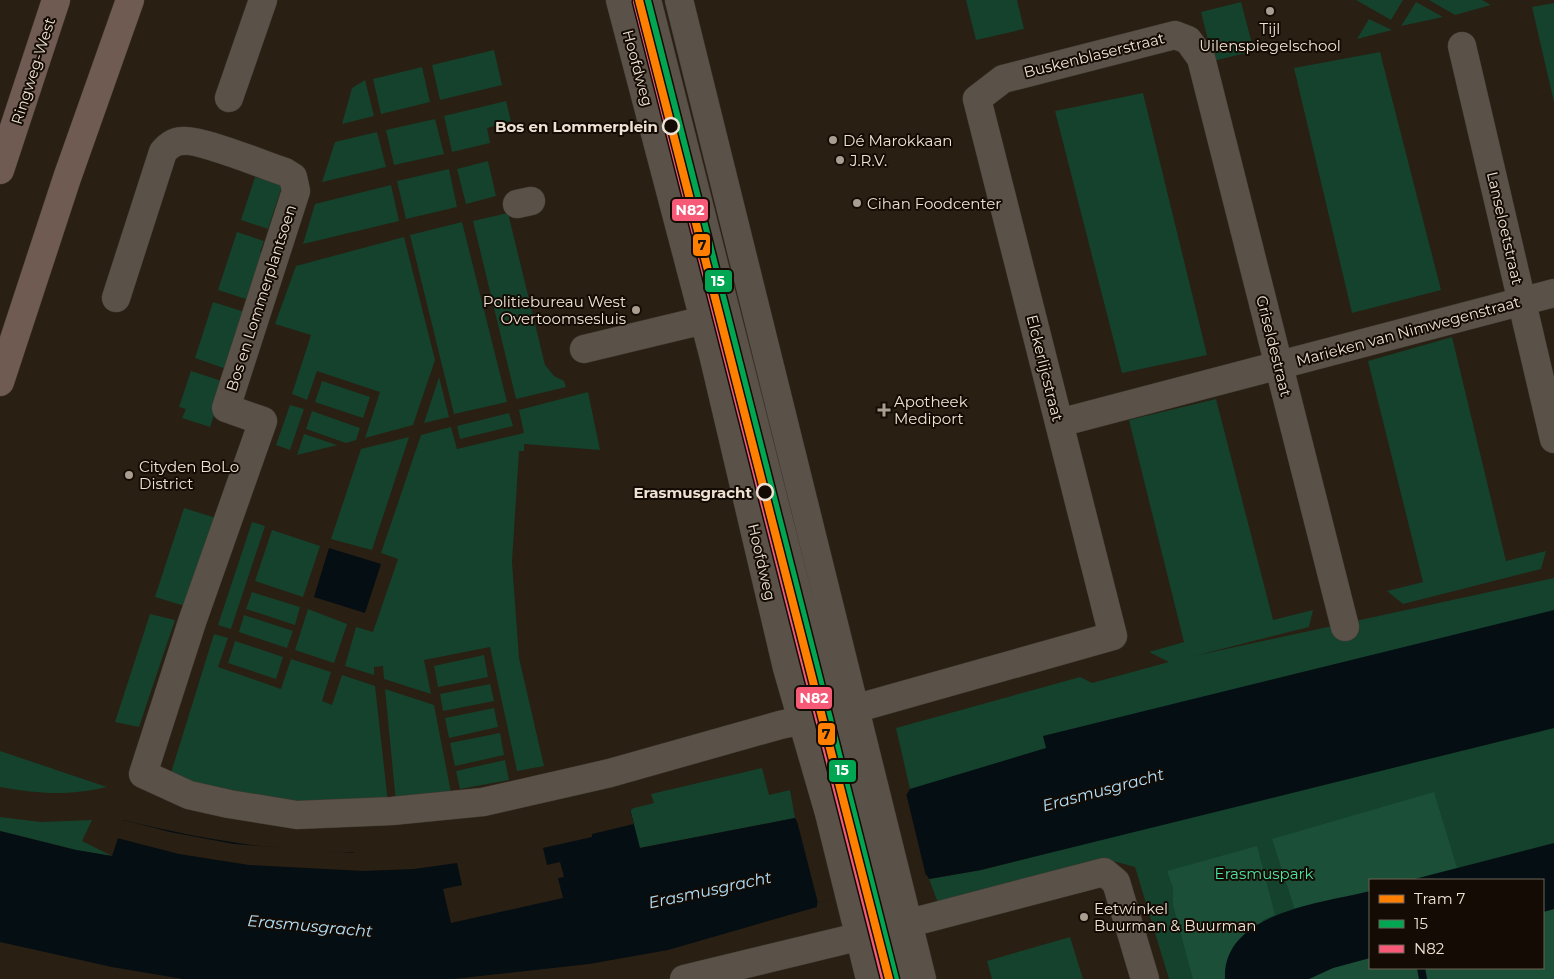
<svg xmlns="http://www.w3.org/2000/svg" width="1554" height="979" font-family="Montserrat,sans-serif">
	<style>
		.green { fill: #14422d; fill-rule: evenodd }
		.forest { fill: #1c4f37 }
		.water { fill: #050e13 }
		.pier { fill: #291f13 }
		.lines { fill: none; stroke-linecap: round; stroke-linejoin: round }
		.stream { stroke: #050e13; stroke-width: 8 }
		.minor-casing { stroke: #423a31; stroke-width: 29 }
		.highway-casing { stroke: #423a31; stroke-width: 29 }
		.minor { stroke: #5a5249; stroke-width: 28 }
		.highway { stroke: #705b53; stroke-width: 28 }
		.bus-1-casing { stroke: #140c04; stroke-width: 11 }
		.bus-2-casing { stroke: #140c04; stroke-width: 11 }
		.bus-1 { stroke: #00a651; stroke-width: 8 }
		.bus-2 { stroke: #f75a77; stroke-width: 8 }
		.tram-1-casing { stroke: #140c04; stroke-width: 11 }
		.tram-1 { stroke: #ff7f00; stroke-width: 8 }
		.poi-dot { fill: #aa9e90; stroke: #140c04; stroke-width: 2 }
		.stop-dot { fill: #140c04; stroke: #efe2d4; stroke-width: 2.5 }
		.labels { text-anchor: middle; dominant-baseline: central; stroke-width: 4; stroke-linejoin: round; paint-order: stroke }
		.poi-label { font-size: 15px; fill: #efe2d4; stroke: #140c04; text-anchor: start }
		.street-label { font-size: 15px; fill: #efe2d4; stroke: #140c04 }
		.stop-label { font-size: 15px; font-weight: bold; fill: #efe2d4; stroke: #140c04; text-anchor: end }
		.park-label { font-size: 15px; fill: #4ce4a5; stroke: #140c04 }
		.water-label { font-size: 16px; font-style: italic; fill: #b2e2fe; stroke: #140c04 }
		.line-badge { stroke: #140c04; stroke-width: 2 }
		.badge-label { font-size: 14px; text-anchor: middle; font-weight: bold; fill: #fff }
		.pale-badge-label { font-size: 14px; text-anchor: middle; font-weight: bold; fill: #111 }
	</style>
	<rect width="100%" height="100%" fill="#291f13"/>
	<path class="green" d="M966,0H1017L1024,29L976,40Z
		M1356,0H1403L1391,20Z
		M1429,0H1482L1491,5L1455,15Z
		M1241,2L1254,51L1213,61L1201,12Z
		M1416,2L1443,17L1401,26Z
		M1554,3V102L1532,7Z
		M1369,19L1392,30L1357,39Z
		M494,50L502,85L440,100L432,65Z
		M1380,52L1441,290L1352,313L1294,68Z
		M422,67L430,102L381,114L373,79Z
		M365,80L374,116L342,124L352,88Z
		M1143,93L1207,355L1122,373L1055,111Z
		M506,101L511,121L487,128L490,143L452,152L444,116Z
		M435,119L444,154L394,165L386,130Z
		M377,132L386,167L322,182L335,142Z
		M488,161L496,196L466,204L457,169Z
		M449,169L457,207L406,219L397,181Z
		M255,177L282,186L268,229L241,220Z
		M391,185L399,221L303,244L315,204Z
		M508,213L545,365L554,376L564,381L566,387L516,399L473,221Z
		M462,222L507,402L454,414L410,235Z
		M237,232L264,241L260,252L267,254L252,301L218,290Z
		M404,237L435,360L413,425L365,438L380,392L317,371L307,400L292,394L311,335L275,324L296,266Z
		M213,302L248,313L229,370L195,358Z
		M1452,337L1506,561L1546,551L1541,569L1403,604L1387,591L1423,582L1368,361Z
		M191,371L225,382L210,427L182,418L186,409L179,407Z
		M439,377L449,417L424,423Z
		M322,381L370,397L363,418L315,402Z
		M588,392L600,450L524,444V451H519L512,562L519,658L544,766L517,771L490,647L424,660L431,694L384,679L383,666L374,667V675L345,666L356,627L373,632L398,559L381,553L421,435L451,427L457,449L524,433L519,410Z
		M1216,399L1273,620L1313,610L1309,627L1194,656L1554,578V637L910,789L896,728L1080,677L1092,683L1169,662L1149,652L1184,642L1129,420Z
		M290,405L304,409L290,450L276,445Z
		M312,411L360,428L356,440L346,443L306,429Z
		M509,413L513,426L460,439L457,426Z
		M304,434L337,445L297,455Z
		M409,437L372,550L331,539L361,449Z
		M184,508L216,518L188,607L155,597Z
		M252,522L265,526L231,629L218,625Z
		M272,530L320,546L303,597L255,581Z
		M252,592L300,607L295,625L246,609Z
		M308,609L347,624L334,663L295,650Z
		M150,614L175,620L139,727L115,722Z
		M244,615L293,631L287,648L239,632Z
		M214,634L228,638L218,667L281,689L291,659L331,672L322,701L332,705L342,675L375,686L388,803L309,802L238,795L170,776Z
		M235,641L283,657L276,679L228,663Z
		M484,655L488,677L438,687L434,666Z
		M490,684L494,701L443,711L440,694Z
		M385,689L434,705L452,798L396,803Z
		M1554,702V979H1169L1135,867L1102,858L938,903L929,879L981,870L1125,833ZM1370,880H1543V968H1370Z
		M494,708L498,727L449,738L445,718Z
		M500,733L504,755L455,766L450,743Z
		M0,751L107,787C68,796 39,794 0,787Z
		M505,760L509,780L460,789L456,771Z
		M762,768L769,795L790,790L795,818L639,848L630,809L654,803L651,794Z
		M0,817L41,822L92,820L82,841L112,856L76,850L0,831Z
		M1070,937L1083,979H992L987,961Z"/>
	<path class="forest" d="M1434,792L1457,868L1411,880H1370V891L1295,910L1272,839Z
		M1257,846L1275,915L1263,920L1225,976V979H1193L1173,905V888L1167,871Z
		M1554,909V979H1309L1333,968L1370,958V968H1543V912Z"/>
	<path class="water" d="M329,548L381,564L365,613L314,597Z
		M1554,610V728L981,870L929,879L927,875L817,903V907L668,950L589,964L453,979H183L112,967L0,942V831L76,850L112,856L124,820C242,850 369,864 491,842C537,834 584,820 630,809L640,848L795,818L797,822L907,794L910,789L1046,748L1043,736Z
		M1554,843V909L1543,912V880H1411Z
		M1370,891V958L1333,968L1309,979H1225C1222,912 1323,903 1370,891Z"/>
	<path class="pier" d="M906,793L926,876L818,903L797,821Z
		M630,807L633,809L630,810L634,824L592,834V837L543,848L547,865L560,862L564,877L558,878L563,898L451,923L443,889L462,885L457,863L414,869L364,871L249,865L179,854L117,838L124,820L170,832L234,844L354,853L355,851L436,847L490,840Z"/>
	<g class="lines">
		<path class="stream" d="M1421,968L1423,979"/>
		<defs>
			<path id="minor" d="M620,0L713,354L787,668L829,813L870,979
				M647,0L895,979
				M679,0L922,979
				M1462,46L1554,439
				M229,98L263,0
				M517,204L531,201
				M116,298L163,152C168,146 174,141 183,141C200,139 264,165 285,172L293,177L296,191L226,408L263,421L192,622L143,774L189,795L229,804L297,815L392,811L483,802L610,773L780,725L854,709L1113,636L977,99L1003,79L1175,35L1188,40L1201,58L1345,627
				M584,349L721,316
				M1059,423L1554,293
				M684,979L841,941L1104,872L1116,882L1145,979"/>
			<path id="highway" d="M0,170L56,0
				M0,382L67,178L130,0"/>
		</defs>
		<use href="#minor" class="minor-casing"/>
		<use href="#highway" class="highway-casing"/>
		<use href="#minor" class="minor"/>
		<use href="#highway" class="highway"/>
		<defs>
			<path id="bus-1" d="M647,0L895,979"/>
			<path id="bus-2" d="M637,2L885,979"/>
		</defs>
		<use href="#bus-1" class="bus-1-casing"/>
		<use href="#bus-2" class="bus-2-casing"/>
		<use href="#bus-1" class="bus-1"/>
		<use href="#bus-2" class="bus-2"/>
		<defs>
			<path id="tram-1" d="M639,0L889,979"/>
		</defs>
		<use href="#tram-1" class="tram-1-casing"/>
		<use href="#tram-1" class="tram-1"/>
	</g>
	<g class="poi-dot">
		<circle cx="1270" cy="11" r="5"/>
		<circle cx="833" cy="140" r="5"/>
		<circle cx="840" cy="160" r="5"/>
		<circle cx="857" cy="203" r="5"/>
		<circle cx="636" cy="310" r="5"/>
		<path d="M881.5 402.5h5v5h5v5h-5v5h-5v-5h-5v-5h5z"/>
		<circle cx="129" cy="475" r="5"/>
		<circle cx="1084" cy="917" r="5"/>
	</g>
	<g class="stop-dot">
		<circle cx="671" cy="126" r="8"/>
		<circle cx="765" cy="492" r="8"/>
	</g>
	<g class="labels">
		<g class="poi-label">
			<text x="1270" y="28" text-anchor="middle">Tijl<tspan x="1270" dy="17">Uilenspiegelschool</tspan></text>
			<text x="843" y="140">Dé Marokkaan</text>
			<text x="850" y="160">J.R.V.</text>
			<text x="867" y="203">Cihan Foodcenter</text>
			<text x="626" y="301" text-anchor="end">Politiebureau West<tspan x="626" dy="17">Overtoomsesluis</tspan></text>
			<text x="894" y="401">Apotheek<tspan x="894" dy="17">Mediport</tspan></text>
			<text x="139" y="466">Cityden BoLo<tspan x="139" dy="17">District</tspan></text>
			<text x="1094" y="908">Eetwinkel<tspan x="1094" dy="17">Buurman &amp; Buurman</tspan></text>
		</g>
		<g class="street-label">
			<text transform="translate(1094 55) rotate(-14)">Buskenblaserstraat</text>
			<text transform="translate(638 68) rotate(75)">Hoofdweg</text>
			<text transform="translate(33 71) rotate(-72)">Ringweg-West</text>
			<text transform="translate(1505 228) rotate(77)">Lanseloetstraat</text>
			<text transform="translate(261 298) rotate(-72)">Bos en Lommerplantsoen</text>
			<text transform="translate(1408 331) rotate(-15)">Marieken van Nimwegenstraat</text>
			<text transform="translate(1274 346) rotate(76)">Griseldestraat</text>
			<text transform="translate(1045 368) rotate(76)">Elckerlijcstraat</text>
			<text transform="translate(762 562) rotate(77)">Hoofdweg</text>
		</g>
		<g class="stop-label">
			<text x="658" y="126">Bos en Lommerplein</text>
			<text x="752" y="492">Erasmusgracht</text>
		</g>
		<g class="park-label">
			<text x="1264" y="873">Erasmuspark</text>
		</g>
		<g class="water-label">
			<text transform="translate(1103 790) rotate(-15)">Erasmusgracht</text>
			<text transform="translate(710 890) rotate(-12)">Erasmusgracht</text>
			<text transform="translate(310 926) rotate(5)">Erasmusgracht</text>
		</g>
	</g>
	<g class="line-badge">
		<rect x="671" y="198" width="38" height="24" rx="5" fill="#f75a77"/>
		<rect x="692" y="233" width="19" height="24" rx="5" fill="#ff7f00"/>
		<rect x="704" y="269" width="29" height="24" rx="5" fill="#00a651"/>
		<rect x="795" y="686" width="38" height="24" rx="5" fill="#f75a77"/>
		<rect x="817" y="722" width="19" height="24" rx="5" fill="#ff7f00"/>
		<rect x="828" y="759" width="29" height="24" rx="5" fill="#00a651"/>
	</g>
	<g class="badge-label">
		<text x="690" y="215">N82</text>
		<text x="718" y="286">15</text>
		<text x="814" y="703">N82</text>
		<text x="842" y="775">15</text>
	</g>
	<g class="pale-badge-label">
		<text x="702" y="250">7</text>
		<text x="826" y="739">7</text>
	</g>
	<rect x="1369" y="879" width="175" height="90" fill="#140c04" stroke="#6c6257"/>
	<rect x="1379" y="895" width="25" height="8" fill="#ff7f00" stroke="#6c6257"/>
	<text x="1414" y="904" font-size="15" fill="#efe2d4">Tram 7</text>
	<rect x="1379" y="920" width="25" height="8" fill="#00a651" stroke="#6c6257"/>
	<text x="1414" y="929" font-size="15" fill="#efe2d4">15</text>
	<rect x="1379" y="945" width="25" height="8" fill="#f75a77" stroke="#6c6257"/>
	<text x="1414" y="954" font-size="15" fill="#efe2d4">N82</text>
</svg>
